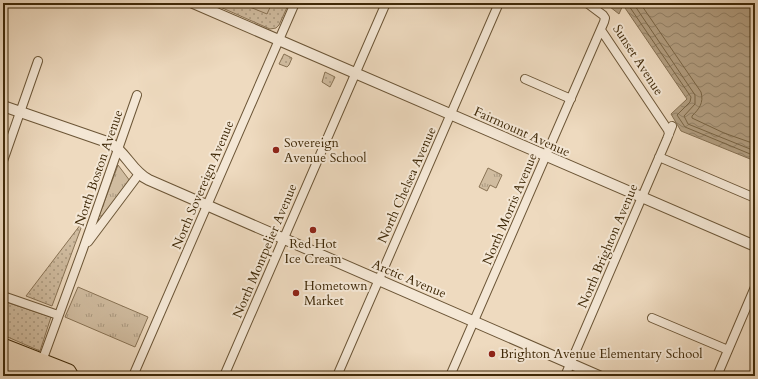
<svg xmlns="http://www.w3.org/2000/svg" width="758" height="379" font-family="Cardo,serif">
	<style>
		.grass { fill: url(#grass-tufts); stroke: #887254 }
		.park { fill: url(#park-dots); stroke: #887254 }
		.pitch { fill: #d0bca0; stroke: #887254 }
		.water { fill: url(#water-waves); stroke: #846f51 }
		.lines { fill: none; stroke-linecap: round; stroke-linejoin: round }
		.shore { stroke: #786444; stroke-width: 1 }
		.minor-casing { stroke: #6b5536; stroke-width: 10 }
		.tertiary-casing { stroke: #6b5536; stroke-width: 12 }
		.primary-casing { stroke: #3f2908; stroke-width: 15 }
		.trunk-casing { stroke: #3f2908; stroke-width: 15 }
		.minor { stroke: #f4e7d5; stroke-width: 8 }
		.tertiary { stroke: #f4e7d5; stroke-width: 10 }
		.primary { stroke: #eedabf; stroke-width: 13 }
		.trunk { stroke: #eedabf; stroke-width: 13 }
		.poi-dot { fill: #8f2418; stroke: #f4e7d5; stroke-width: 1.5 }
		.labels { text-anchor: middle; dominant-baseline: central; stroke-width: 4; stroke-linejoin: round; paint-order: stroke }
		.street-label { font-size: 13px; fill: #3f2908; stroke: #f4e7d5 }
		.poi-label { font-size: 13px; fill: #3f2908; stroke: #f4e7d5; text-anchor: start }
	</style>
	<defs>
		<pattern id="grass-tufts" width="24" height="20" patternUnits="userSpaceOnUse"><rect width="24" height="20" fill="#d0bca0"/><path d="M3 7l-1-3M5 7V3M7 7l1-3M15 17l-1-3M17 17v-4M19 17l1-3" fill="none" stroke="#aa9980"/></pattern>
		<pattern id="park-dots" width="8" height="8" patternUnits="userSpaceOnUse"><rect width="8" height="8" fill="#d0bca0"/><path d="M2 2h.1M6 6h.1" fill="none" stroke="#aa9980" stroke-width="1.8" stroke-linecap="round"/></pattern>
		<pattern id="water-waves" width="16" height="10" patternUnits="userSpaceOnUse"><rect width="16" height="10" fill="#b29e81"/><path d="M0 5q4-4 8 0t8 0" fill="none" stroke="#928168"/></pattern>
	</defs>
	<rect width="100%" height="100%" fill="#eedabf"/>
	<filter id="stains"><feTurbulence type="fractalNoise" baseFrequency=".005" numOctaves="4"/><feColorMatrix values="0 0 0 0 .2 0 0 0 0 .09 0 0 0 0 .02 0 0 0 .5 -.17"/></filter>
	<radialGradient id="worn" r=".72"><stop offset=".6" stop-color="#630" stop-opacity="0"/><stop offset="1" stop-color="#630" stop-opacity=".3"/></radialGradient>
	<path class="grass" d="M118,165L130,181L102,216H99Z
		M488,168L502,175L496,188L490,185L487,191L479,187Z
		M78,287L148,317L135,347L65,317Z"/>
	<path class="park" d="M211,3H289L279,25L276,28L270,29Z
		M284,54L292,58L289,65L287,67L279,64Z
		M325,72L335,77L330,87L322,82Z
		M84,220L52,306L26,296Z
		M3,301L51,317L40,351L3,335Z"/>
	<path class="pitch" d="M240,3H272L267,14Z"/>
	<path class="water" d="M605,3H755V161L681,131L671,114L687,99L623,5L619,14Z"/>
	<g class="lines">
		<path class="shore" d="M627,3L691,97L690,102L677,115L685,127L755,156
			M633,3L695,95V104L684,116L688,124L755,151
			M640,3L701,92C704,103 699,109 692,116V118L724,133L755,144"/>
		<defs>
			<path id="minor" d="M601,30L668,130L669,134
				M525,79L571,99
				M659,157L755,198
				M3,161L38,61
				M88,242L139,174
				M3,296L58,315
				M652,318L728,350
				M41,364L83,249L137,95
				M133,376L295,3
				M224,376L386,3
				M337,376L499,3
				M450,376L604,22L605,18L603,15L587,3
				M565,376L667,139L672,126
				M717,376L755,287"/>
			<path id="tertiary" d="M193,3L755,246
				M3,106L110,143C126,152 132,172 149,180L599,376"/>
			<path id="primary" d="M3,371L34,368"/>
			<path id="trunk" d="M3,345L69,371L72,376
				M3,355L6,357L52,376"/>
		</defs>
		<use href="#minor" class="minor-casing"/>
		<use href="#tertiary" class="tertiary-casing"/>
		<use href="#primary" class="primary-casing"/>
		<use href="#trunk" class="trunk-casing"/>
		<use href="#minor" class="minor"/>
		<use href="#tertiary" class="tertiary"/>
		<use href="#primary" class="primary"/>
		<use href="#trunk" class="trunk"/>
	</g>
	<g class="poi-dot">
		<circle cx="276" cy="150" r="4"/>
		<circle cx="313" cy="230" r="4"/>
		<circle cx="296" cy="293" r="4"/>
		<circle cx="492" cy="354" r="4"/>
	</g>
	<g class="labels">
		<g class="street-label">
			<text transform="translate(638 60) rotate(57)">Sunset Avenue</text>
			<text transform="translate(522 132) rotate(24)">Fairmount Avenue</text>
			<text transform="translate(99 168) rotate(-71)">North Boston Avenue</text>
			<text transform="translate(203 185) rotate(-67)">North Sovereign Avenue</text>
			<text transform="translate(407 185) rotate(-66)">North Chelsea Avenue</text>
			<text transform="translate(510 209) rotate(-67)">North Morris Avenue</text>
			<text transform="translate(608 246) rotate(-67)">North Brighton Avenue</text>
			<text transform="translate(265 251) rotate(-67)">North Montpelier Avenue</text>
			<text transform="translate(409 279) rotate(23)">Arctic Avenue</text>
		</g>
		<g class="poi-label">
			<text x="284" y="143">Sovereign<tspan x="284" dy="15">Avenue School</tspan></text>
			<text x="313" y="244" text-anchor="middle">Red Hot<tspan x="313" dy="15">Ice Cream</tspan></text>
			<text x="304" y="286">Hometown<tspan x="304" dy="15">Market</tspan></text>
			<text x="500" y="354">Brighton Avenue Elementary School</text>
		</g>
	</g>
	<rect width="758" height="379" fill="none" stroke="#eedabf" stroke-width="16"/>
	<rect x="4" y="4" width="750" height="371" fill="none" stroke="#3f2908" stroke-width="2"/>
	<rect x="8" y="8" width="742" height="363" fill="none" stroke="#3f2908"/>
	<rect width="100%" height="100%" filter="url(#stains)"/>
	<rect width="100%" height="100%" fill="url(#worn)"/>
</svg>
